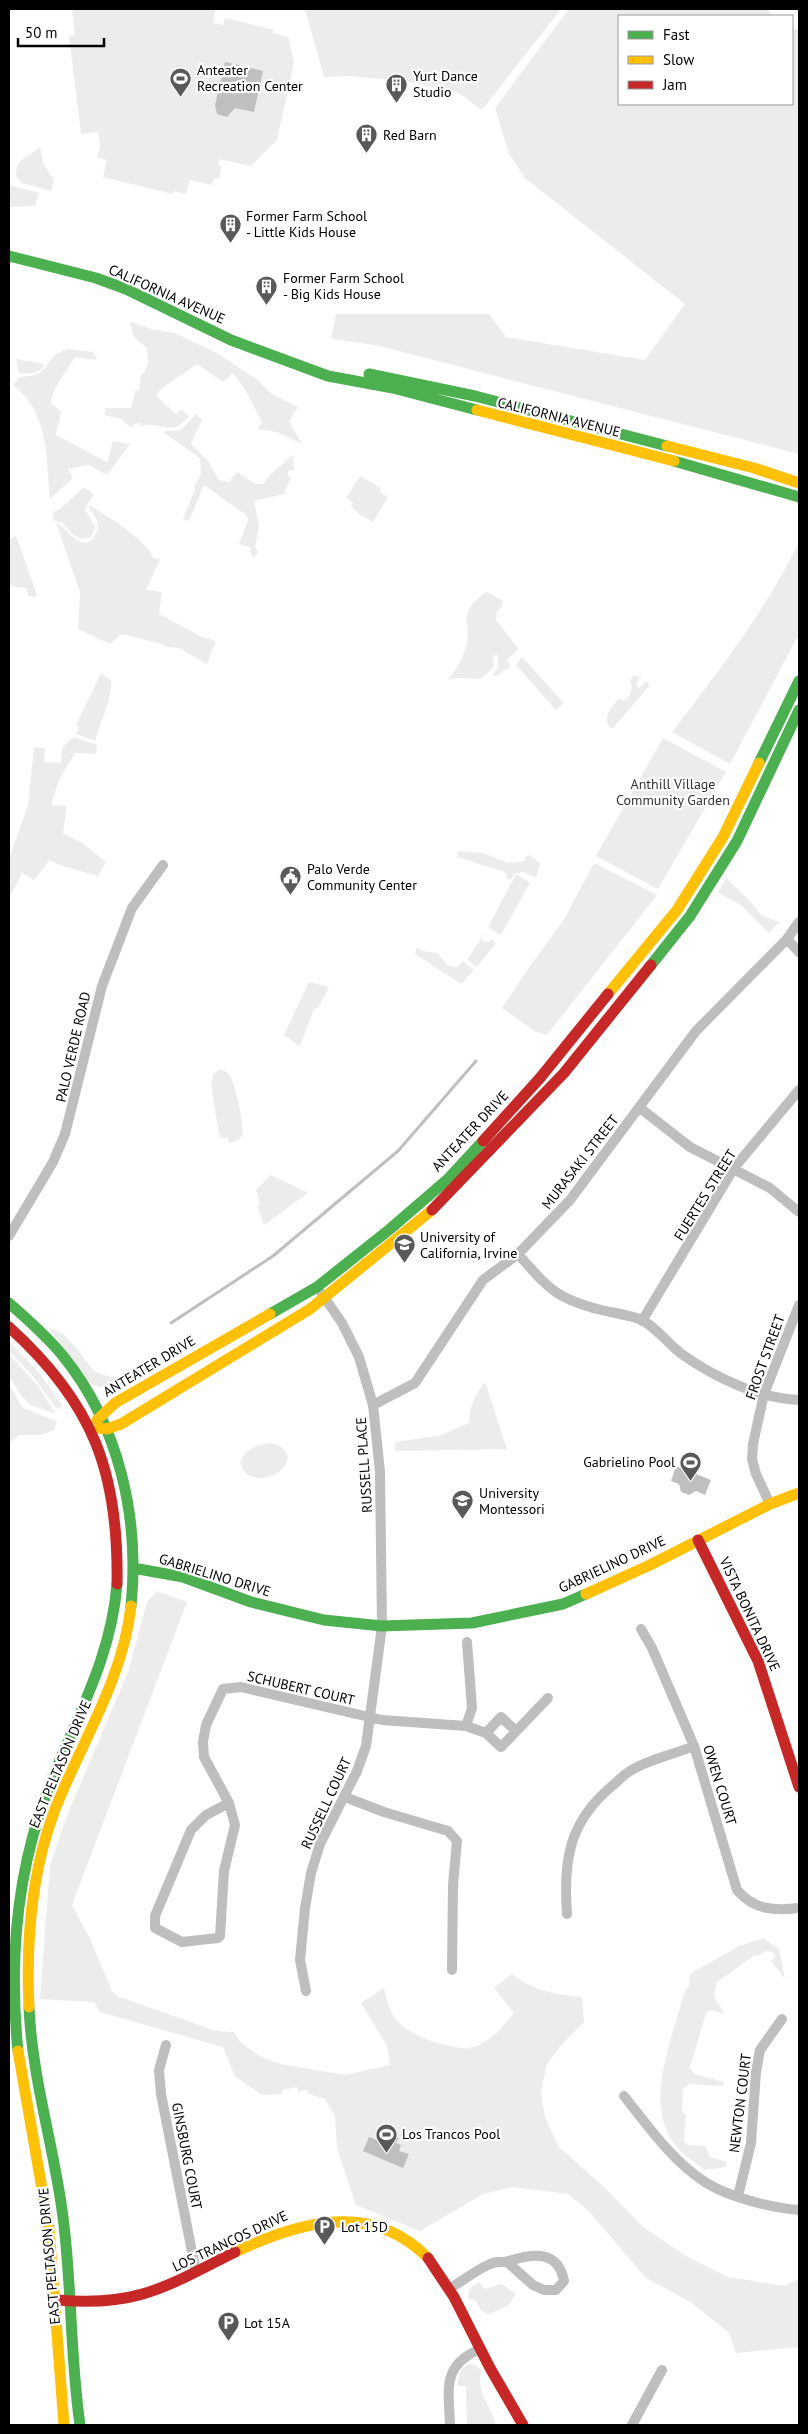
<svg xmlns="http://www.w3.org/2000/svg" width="808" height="2434" font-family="'PT Sans',sans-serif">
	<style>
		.green { fill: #ececec }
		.water { fill: #bfbfbf }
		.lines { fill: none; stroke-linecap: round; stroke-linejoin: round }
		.stream { stroke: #bfbfbf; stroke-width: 3 }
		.street { stroke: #bebebe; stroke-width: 10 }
		.fast { stroke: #4caf50; stroke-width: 11 }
		.slow { stroke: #ffc107; stroke-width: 11 }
		.jam { stroke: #c62828; stroke-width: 11 }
		.labels { text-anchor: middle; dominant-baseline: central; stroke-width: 4.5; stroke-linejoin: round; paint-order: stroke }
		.poi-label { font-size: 14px; fill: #000; stroke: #fff; text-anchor: start }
		.street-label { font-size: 14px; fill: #000; stroke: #fff }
		.park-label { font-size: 14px; fill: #333; stroke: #fff }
	</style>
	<rect width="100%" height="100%" fill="#fff"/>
	<path class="green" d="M72,9H215L213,23L223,25L225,18L274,30L273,33L288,37L294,63L277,140L251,166L219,159L218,165L222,167L219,179L214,178L212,185L190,180L186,194L174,191L173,194L103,177L107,160L97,157L100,145L98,132L81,134L69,36L75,35Z
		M305,9H561L482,110L459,93L405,81L349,76L324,77Z
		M569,9H768L773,16H619V104H792V28L799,30V454L375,345L331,339L336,314H489L506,337L645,360L685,304L525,178L509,154L495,108Z
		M40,147L43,163L54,180L51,191L22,183L16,177C14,160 29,156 40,147Z
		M9,185L39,193L35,206L9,207Z
		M132,322L154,330L175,333L217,353L256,379L272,394L298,407L289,421L302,444L277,432L258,429L262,422L246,391L233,373L223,382L197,364L161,389L156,396L176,414L181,409L189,416C171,439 162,420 141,426V423L133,424L134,427L129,426L121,419L104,415L106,408H131L135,391L139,390L141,374L144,373L148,362L147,348L133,336L130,323Z
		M68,349L93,352L97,360L75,357L54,390L51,403L61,412L56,435L107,462L113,441L130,444L107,475L89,465L68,469L73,478L50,499C46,459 49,412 13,385L20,377C55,376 39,358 68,349Z
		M16,359L45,364C39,374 30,374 19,373Z
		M196,414L202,420L191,444L208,461L219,480L229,482L237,472L255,484H263L272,473L293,455L294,470L288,471V476L291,478L284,494L254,501L259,526L255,547L258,552L254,557L251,555L250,547L239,544L248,520L246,515L204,485L189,521L183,519L195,489L194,487L201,474L200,458L164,433L167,431H180Z
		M360,476L381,488L379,492L388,497L373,522L359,514L351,506L353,503L346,498Z
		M85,488L94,494L85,509L95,527L91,537L81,539L72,534L63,523L55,521L52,513L60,509L82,489Z
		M90,505C105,515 150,542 153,558L160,559L146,590L162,592L159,614L202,637L216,641L207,664L179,648L167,647L162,644L121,634L110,644L78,629L80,592L56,523C66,524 84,563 98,529L97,520L89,508Z
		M16,536L35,589L37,597L28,596L27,588L9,586V540Z
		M799,542V634L730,764L672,732C718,672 766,610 799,542Z
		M487,592L503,601L501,605L503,606L497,611L496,620L521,652L518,649L507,660L511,666L496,676H492L498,667V655L493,656L494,666C477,689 471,673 448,680C457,669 464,657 467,642C469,633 466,624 467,615C468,607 480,596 487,592Z
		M522,657L564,703L556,710L516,665Z
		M101,673L111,680C113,700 100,721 95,741L76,734L79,726L76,725Z
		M634,675L642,678L638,679L636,686L639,688L645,683L644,680L650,685L613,728H610C602,716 611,709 618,699L625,700C631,695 634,688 630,681Z
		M73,737L97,745L96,754L75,753L59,780L51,805L67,806L63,833L82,843L106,862L98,876L59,865L50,860L34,880L22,873L11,895H9V859L28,805L34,747L45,748L44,762L61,763L62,748Z
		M663,738L726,772L658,889L596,856Z
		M459,851L483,853L508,863L525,861V857L529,855L540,863L536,878L523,872L514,874L511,879L508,880L504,871C488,868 473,861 457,857Z
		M594,863L657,895L547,1035L536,1032L502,1008L530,966L563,921Z
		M516,874L530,883L501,935L488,927Z
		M726,878L751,902L761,915L779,922L769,933L741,905L718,893Z
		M485,933L487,936L484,934L482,941L489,942L491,939L489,937L496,943L477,967L467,960Z
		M417,947L422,951L437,953C446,962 442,965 457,967L463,961L474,970L461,984L415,954Z
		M309,982L329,987L318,1008L314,1009L300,1046L284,1035Z
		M220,1069C225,1070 227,1072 230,1076C235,1083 245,1127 242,1135C240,1140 235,1142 229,1143L228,1138H221L219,1134L211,1085L213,1074Z
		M271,1175L308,1193L264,1225L257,1206L260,1205L256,1190Z
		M49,1328L62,1333L71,1342L94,1371L103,1375L123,1380L110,1389L92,1385Z
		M9,1341L40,1374L63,1406L57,1409L32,1375L9,1351Z
		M9,1354L38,1386L56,1414L31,1405L22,1397L9,1376Z
		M485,1382L507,1449L395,1451V1442L438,1436L469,1423C469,1407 475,1395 485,1382Z
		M9,1385L23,1408L57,1421L54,1430L41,1435H19L9,1443Z
		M270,1443C310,1451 273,1492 245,1473L240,1463C245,1449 256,1445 270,1443Z
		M157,1591L187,1602L72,1905L91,1941L112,1991L117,1996L216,2031L234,2032L240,2042L258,2055L280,2064L345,2075L390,2065L387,2046L361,2003L384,1988C387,2001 390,2014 400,2024C412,2036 451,2050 469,2048C488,2045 503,2027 514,2013L494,1988L512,1974C533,1991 555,1994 582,1997L584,2022L562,2044L547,2064L541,2092L545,2117L558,2146L604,2187L643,2227L686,2256L728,2277L784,2286L799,2279V2347L736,2353L729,2333L692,2303L646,2278L587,2209L568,2194L512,2187L483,2194L420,2231L356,2205L337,2148L335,2116L325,2099L309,2094L307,2090L298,2092L297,2087L282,2090V2094L262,2095L239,2079L234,2075L223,2047L100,2012L94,2002L40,1999L50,1865L67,1815L128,1672L147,1602Z
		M764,1938L779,1949L785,1979L771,1961L776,1957L773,1952L766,1951L760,1955H755L717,1982L714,1996L724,2013L711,2010L706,2013L690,2068L694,2074L724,2082L723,2086L689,2084L683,2089L682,2111L686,2115L684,2141L688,2145L705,2146L710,2157L727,2162L726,2167L705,2170C694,2162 680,2153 673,2142C644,2100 673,2037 684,1993L689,1986L690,1974L739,1946Z
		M479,2282L485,2289L501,2284L516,2294L509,2305L488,2315L481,2310L476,2301L469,2299L468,2293L471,2287Z
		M469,2364L475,2365L482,2371C474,2389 492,2407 496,2425H461L467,2424L466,2386H457L461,2369Z"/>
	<path class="water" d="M225,62L263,71L254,112L235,108L227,117L217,114L215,105Z
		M676,1466L711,1480L705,1495L696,1491L689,1495L681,1492L679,1484L671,1481Z
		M388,2134L399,2138L396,2143L401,2145L399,2151L409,2154L403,2168L363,2151L369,2137L379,2141L381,2137L386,2138Z"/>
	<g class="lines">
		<path class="stream" d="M171,1323L273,1256L398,1151L476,1061"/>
		<path class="street" d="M787,939L799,952
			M640,1108L690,1147L770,1188L799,1212
			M9,1236L53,1162L65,1134L102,986L132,908L163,865
			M518,1254C549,1289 555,1298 601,1310C614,1313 630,1315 642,1320C657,1328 669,1345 683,1355C716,1378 758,1398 799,1400
			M642,1321L734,1168L799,1090
			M373,1405L415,1383L483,1280L518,1254L570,1200L696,1031L787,939L799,922
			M770,1504L756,1474L752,1459L753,1444L764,1394L799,1305
			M641,1629L652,1648L694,1746L737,1890C754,1910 774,1911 799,1908
			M466,1726L472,1708L467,1642
			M486,1733L501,1717L516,1731
			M345,1797L384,1812L448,1831L457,1841L453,1885L452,1970
			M229,1803L206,1815L191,1830L155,1916V1928L182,1942L218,1938L220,1936L224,1871L235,1825L229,1803L204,1757L203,1742L206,1725L223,1689L241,1687L382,1720L466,1726L486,1733L501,1747L548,1698
			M567,1914C563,1860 569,1822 612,1786C618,1781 623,1775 630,1771C647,1760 675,1754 694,1746
			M306,1991L300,1960L305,1908L311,1873L320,1844L357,1771L366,1746L382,1626L380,1472L373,1405L359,1357L342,1323L322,1294
			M166,2045L159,2070L161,2094L196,2272
			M624,2096C648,2126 672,2161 705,2182C728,2197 772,2208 799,2210
			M738,2196L751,2143L756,2072L760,2050L782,2019
			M450,2288C463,2281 480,2267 493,2263C498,2261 504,2263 509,2261C532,2254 558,2249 564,2281L556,2290H544L533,2285L507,2262
			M450,2425C449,2389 441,2366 480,2349
			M632,2425L662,2370"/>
		<path class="fast" d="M9,256L96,278L126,289L231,340L328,376L393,388L477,410
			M369,374L475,396L667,446
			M674,461L799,497
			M759,763L799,681
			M651,965L690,916L737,841L799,710
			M9,1303C28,1320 47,1336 63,1356C119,1425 140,1518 131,1606
			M270,1314L317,1287L390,1229L448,1179L483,1141
			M133,1568L183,1577L251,1602L324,1620L382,1626L472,1623L563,1604L586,1594
			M29,2007C32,2079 54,2146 63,2217C72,2286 70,2356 80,2425
			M18,2051C9,1963 16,1875 47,1792C74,1721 111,1661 117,1584"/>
		<path class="slow" d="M477,410L674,461
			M667,446L754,468L799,483
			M608,994L677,910L723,837L759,763
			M97,1420L115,1403L270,1314
			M99,1428L107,1429L121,1424L310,1309L432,1210
			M586,1594L650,1565L770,1504L799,1493
			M29,2007C26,1942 31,1874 54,1812C80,1744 123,1680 131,1606
			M18,2051L49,2229L64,2425
			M235,2252C299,2222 371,2200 428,2258"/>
		<path class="jam" d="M483,1141L540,1078L608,994
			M432,1210L564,1073L651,965
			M9,1327C93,1403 119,1472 117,1584
			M698,1540L758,1661L799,1787
			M428,2258L454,2297L490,2368L523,2425
			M58,2300C138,2307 167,2286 235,2252"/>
	</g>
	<defs>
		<symbol id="stadium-pin" viewBox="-11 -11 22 30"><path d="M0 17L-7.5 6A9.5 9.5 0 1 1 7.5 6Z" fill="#595959" stroke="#fff"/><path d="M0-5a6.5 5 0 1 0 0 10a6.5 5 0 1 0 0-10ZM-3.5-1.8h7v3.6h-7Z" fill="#fff"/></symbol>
		<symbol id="building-pin" viewBox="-11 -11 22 30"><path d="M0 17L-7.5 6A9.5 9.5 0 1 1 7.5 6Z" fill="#595959" stroke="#fff"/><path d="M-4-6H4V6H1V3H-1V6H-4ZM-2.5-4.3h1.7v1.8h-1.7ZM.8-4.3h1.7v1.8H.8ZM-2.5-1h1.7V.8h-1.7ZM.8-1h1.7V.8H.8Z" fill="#fff"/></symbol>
		<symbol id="civic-pin" viewBox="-11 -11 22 30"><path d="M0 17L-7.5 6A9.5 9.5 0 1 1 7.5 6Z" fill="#595959" stroke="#fff"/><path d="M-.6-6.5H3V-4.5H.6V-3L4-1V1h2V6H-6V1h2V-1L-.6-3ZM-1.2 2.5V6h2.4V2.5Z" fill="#fff"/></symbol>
		<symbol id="university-pin" viewBox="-11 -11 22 30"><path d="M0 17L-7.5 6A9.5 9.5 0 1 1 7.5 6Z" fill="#595959" stroke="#fff"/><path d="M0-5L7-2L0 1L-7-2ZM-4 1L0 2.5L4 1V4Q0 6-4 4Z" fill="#fff"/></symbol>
		<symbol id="school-pin" viewBox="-11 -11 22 30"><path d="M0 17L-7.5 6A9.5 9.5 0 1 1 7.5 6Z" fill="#595959" stroke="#fff"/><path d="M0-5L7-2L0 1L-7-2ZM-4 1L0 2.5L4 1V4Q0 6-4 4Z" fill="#fff"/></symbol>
		<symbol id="parking-pin" viewBox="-11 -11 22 30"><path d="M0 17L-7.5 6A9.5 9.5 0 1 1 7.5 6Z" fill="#595959" stroke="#fff"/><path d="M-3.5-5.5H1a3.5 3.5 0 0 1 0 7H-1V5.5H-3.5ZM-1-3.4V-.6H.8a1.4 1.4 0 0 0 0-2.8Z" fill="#fff"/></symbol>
	</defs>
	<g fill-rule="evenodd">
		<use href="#stadium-pin" x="168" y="66" width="25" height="34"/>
		<use href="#building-pin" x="384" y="72" width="25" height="34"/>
		<use href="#building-pin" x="354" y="122" width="25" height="34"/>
		<use href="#building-pin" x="218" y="212" width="25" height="34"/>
		<use href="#building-pin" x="254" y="274" width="25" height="34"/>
		<use href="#civic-pin" x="278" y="864" width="25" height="34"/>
		<use href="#university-pin" x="392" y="1232" width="25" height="34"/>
		<use href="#stadium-pin" x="678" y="1450" width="25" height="34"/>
		<use href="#school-pin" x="450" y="1488" width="25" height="34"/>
		<use href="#stadium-pin" x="374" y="2122" width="25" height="34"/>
		<use href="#parking-pin" x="312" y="2214" width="25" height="34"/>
		<use href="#parking-pin" x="216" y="2310" width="25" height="34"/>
	</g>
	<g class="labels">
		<g class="poi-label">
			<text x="197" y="70">Anteater<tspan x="197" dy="16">Recreation Center</tspan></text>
			<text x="413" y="76">Yurt Dance<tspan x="413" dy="16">Studio</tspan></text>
			<text x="383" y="135">Red Barn</text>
			<text x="246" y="216">Former Farm School<tspan x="246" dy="16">- Little Kids House</tspan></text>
			<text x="283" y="278">Former Farm School<tspan x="283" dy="16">- Big Kids House</tspan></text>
			<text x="307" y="869">Palo Verde<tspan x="307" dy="16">Community Center</tspan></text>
			<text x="420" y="1237">University of<tspan x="420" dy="16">California, Irvine</tspan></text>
			<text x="675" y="1462" text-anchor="end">Gabrielino Pool</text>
			<text x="479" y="1493">University<tspan x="479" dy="16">Montessori</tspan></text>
			<text x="402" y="2134">Los Trancos Pool</text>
			<text x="341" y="2227">Lot 15D</text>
			<text x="244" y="2323">Lot 15A</text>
		</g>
		<g class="street-label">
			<text transform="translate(167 294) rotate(24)">CALIFORNIA AVENUE</text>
			<text transform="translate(559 417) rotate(14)">CALIFORNIA AVENUE</text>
			<text transform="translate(73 1047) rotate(-77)">PALO VERDE ROAD</text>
			<text transform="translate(470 1131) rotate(-47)">ANTEATER DRIVE</text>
			<text transform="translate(580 1162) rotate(-52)">MURASAKI STREET</text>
			<text transform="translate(705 1195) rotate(-58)">FUERTES STREET</text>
			<text transform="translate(765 1357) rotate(-70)">FROST STREET</text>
			<text transform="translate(149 1366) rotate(-31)">ANTEATER DRIVE</text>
			<text transform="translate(364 1465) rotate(-94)">RUSSELL PLACE</text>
			<text transform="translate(612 1564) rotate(-25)">GABRIELINO DRIVE</text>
			<text transform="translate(215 1575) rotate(17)">GABRIELINO DRIVE</text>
			<text transform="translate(750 1614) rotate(65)">VISTA BONITA DRIVE</text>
			<text transform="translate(301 1688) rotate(13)">SCHUBERT COURT</text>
			<text transform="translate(60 1764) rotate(-67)">EAST PELTASON DRIVE</text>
			<text transform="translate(720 1785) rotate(73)">OWEN COURT</text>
			<text transform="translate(326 1803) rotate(-65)">RUSSELL COURT</text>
			<text transform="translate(740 2103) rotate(-83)">NEWTON COURT</text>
			<text transform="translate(187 2156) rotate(79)">GINSBURG COURT</text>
			<text transform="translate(230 2241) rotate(-25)">LOS TRANCOS DRIVE</text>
			<text transform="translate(49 2256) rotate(-95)">EAST PELTASON DRIVE</text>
		</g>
		<g class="park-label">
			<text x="673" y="784">Anthill Village<tspan x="673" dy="16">Community Garden</tspan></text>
		</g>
	</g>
	<rect width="808" height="2434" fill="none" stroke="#000000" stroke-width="20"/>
	<rect x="618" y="15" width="175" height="90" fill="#ffffff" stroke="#999999"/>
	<rect x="628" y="31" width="25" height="8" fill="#4caf50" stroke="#999999"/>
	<text x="663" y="40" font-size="15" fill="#000000">Fast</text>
	<rect x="628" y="56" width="25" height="8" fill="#ffc107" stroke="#999999"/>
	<text x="663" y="65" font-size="15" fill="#000000">Slow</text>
	<rect x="628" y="81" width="25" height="8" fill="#c62828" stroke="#999999"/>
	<text x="663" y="90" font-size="15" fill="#000000">Jam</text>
	<path d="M18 38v8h86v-8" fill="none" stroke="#000000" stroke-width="2.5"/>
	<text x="25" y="38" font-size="15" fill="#000000" stroke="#ffffff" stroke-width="4" paint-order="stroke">50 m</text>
</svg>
